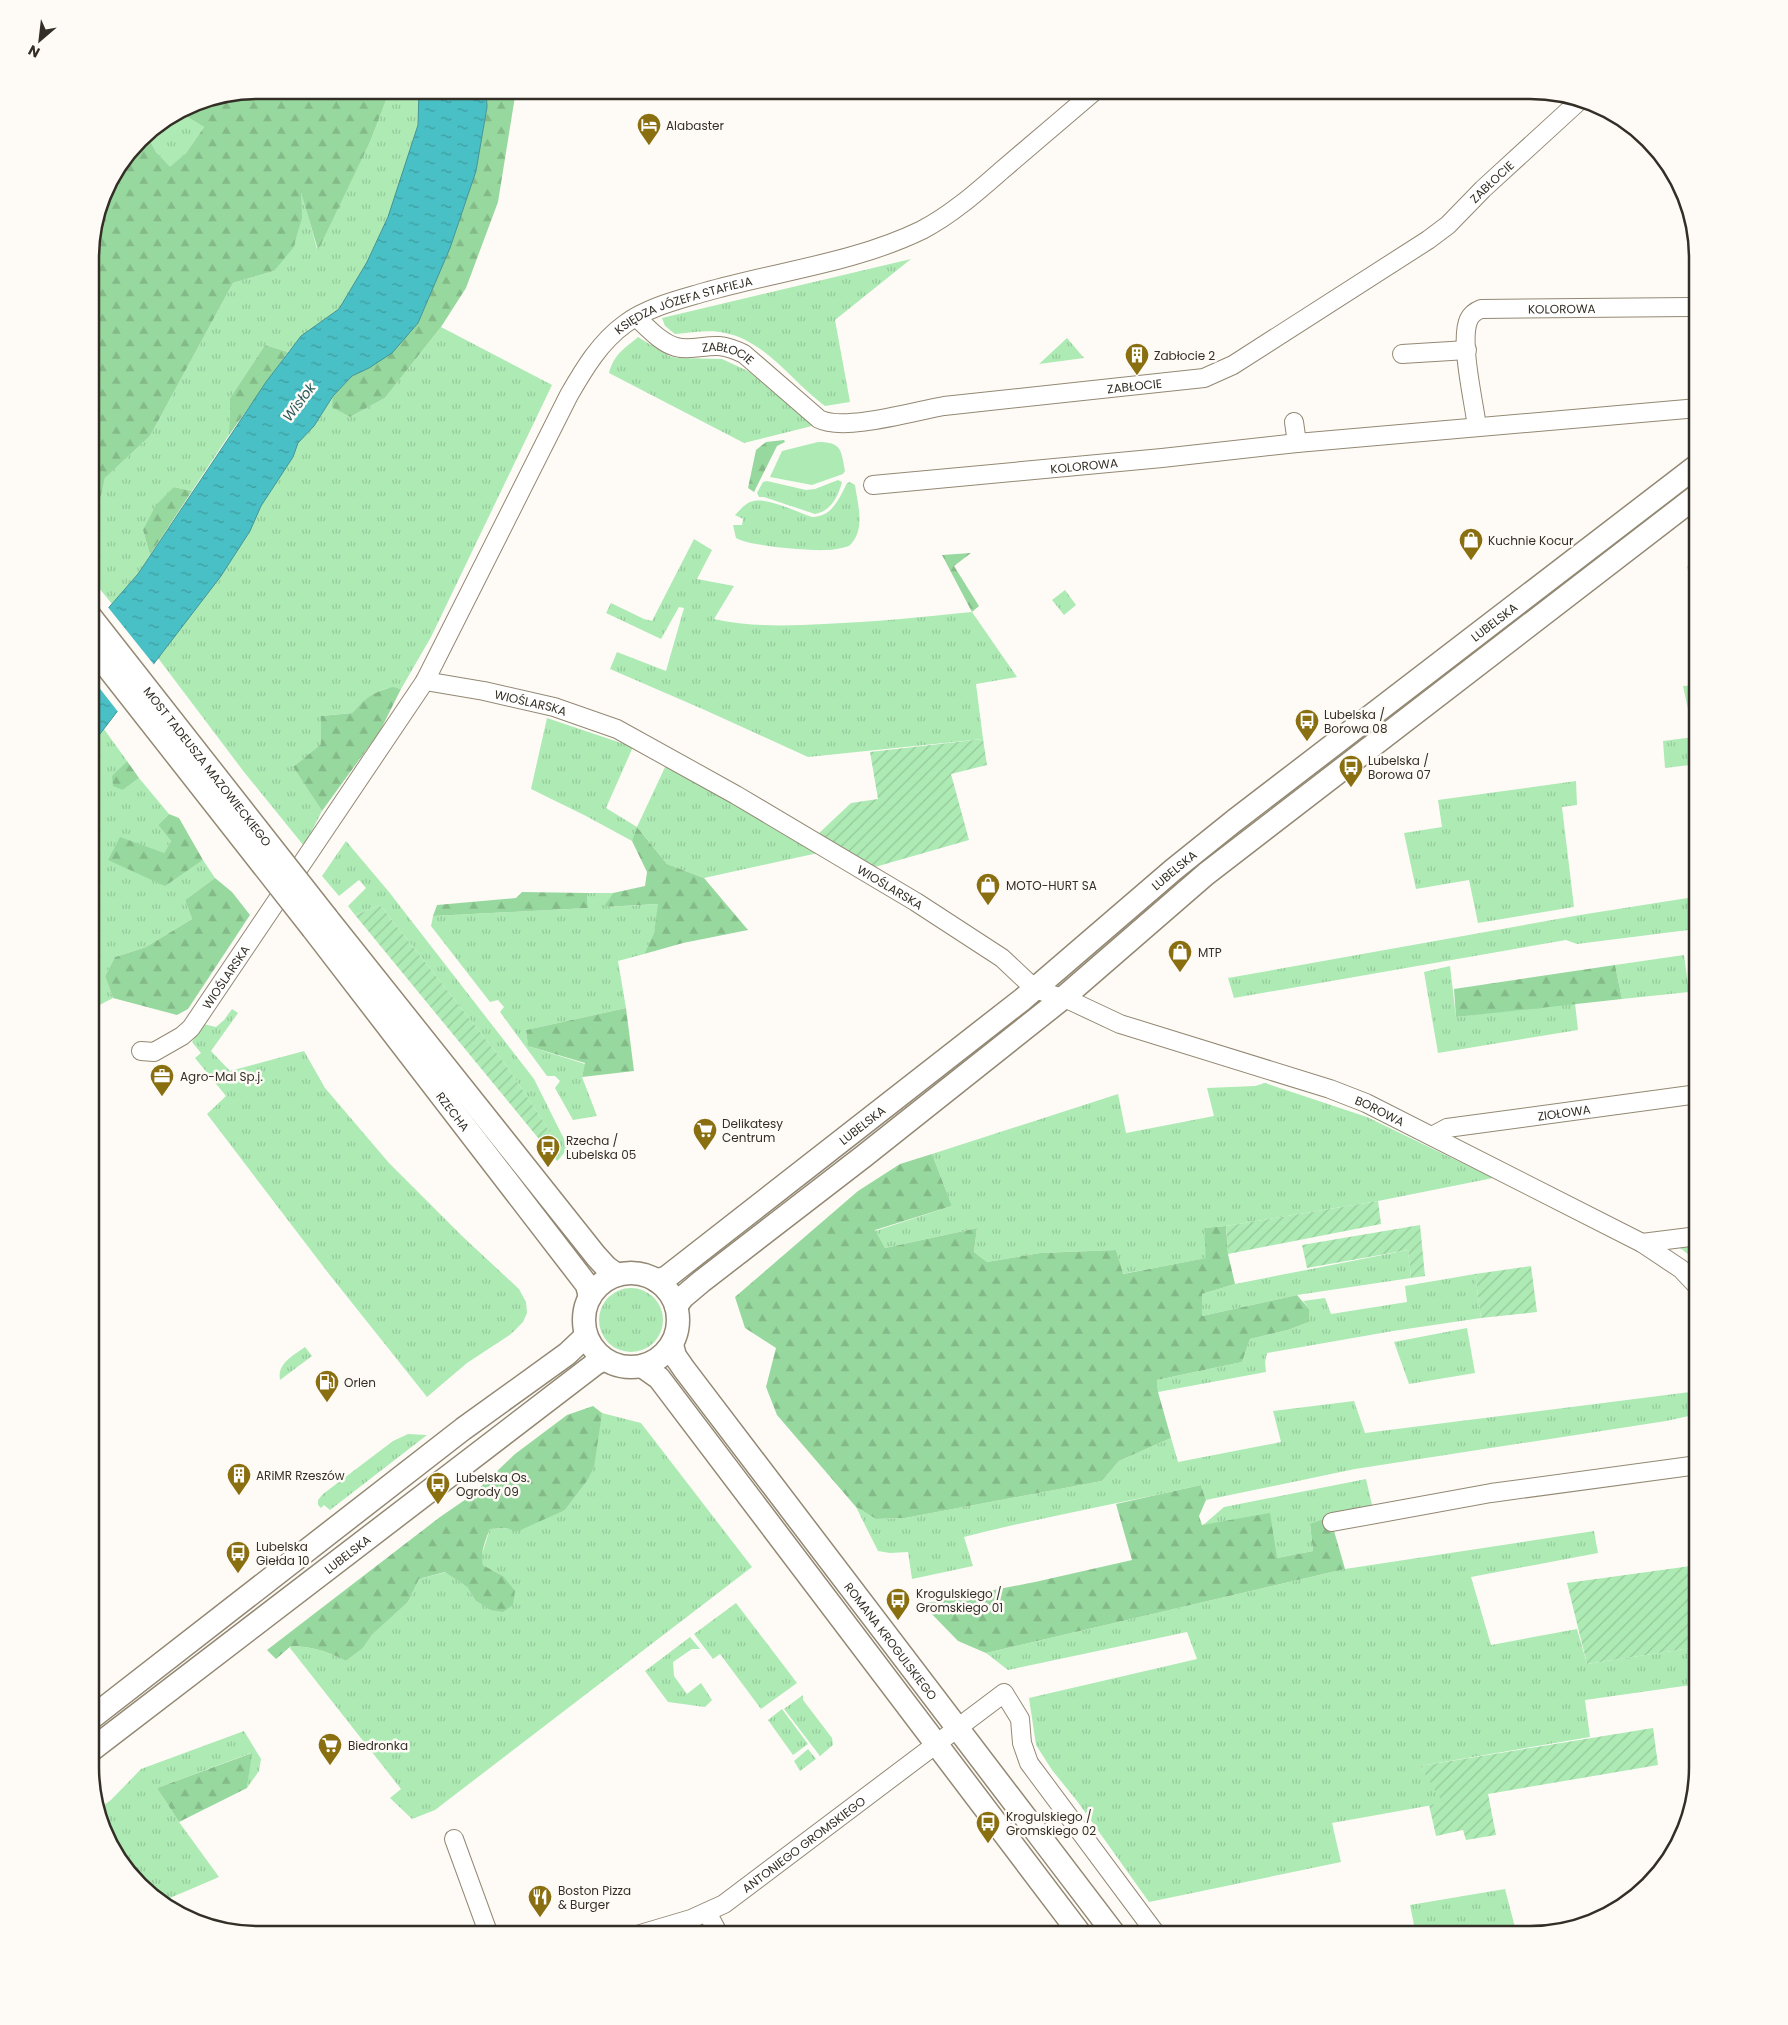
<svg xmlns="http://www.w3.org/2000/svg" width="1788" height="2025" font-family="Poppins,sans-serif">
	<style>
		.grass { fill: url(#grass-tufts) }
		.forest { fill: url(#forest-firs) }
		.garden { fill: url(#garden-furrows) }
		.pitch { fill: #adeab4 }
		.water { fill: url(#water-ripples); stroke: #439495 }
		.pier { fill: #fefbf7 }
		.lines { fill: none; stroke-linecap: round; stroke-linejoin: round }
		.minor-casing { stroke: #938873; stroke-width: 20 }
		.major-casing { stroke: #938873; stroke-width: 25 }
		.minor { stroke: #fff; stroke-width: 18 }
		.major { stroke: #fff; stroke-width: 22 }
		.major-bridge-casing { stroke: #938873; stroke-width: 25; stroke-linecap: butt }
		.major-bridge { stroke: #fff; stroke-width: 22 }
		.labels { text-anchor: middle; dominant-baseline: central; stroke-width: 5; stroke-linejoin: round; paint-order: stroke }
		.poi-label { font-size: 12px; fill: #342f26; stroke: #fefbf7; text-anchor: start }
		.street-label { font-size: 12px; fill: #342f26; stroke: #fefbf7 }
		.water-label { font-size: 14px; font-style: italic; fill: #285a5c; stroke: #fefbf7 }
		.rim { fill: none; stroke: #342f26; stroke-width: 2.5 }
	</style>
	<defs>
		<pattern id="grass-tufts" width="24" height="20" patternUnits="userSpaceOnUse" patternTransform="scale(1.25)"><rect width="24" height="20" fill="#adeab4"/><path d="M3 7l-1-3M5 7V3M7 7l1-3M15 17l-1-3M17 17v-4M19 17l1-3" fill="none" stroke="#95c99b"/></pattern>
		<pattern id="forest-firs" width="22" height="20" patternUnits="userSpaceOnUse" patternTransform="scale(1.25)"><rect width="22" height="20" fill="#97d89e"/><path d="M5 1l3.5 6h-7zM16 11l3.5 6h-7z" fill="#83ba88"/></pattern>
		<pattern id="garden-furrows" width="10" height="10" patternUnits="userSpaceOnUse" patternTransform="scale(1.25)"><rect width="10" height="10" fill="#adeab4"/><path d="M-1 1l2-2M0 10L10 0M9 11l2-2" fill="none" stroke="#95c99b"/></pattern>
		<pattern id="water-ripples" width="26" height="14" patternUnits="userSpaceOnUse" patternTransform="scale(1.25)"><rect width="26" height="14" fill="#49c0c5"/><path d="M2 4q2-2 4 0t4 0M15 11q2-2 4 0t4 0" fill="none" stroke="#3e9ca0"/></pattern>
	</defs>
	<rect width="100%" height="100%" fill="#fefbf7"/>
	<path class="grass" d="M390,90H419L418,125L405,170L388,217L367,262L339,309L301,336L288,352L265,345L230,398L229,435L192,491L174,487L143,530L150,555L138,574L112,604L90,577V537L105,478L150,436L233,283L274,271L301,189L317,249L370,142Z
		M179,112L204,127L186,153L170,168L156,152L146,133Z
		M911,259L835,320L850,402L825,406C793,383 766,341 725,333C710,329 691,333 675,334L665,326L662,318Z
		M441,327L552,385L431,637L401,689C381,684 364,700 352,713L321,716V744L293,767L322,811L304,846L244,772L158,658L221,576L250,531L261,506L293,457L298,443L314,426L333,396V407L350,417L385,398Z
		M638,337L669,356L677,358L722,359L748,371L816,425L744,443L609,373C614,354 624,349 638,337Z
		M1067,338L1084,358L1039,364Z
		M838,480L842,482C838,497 831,511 815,514L764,497H759L757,493L763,482L767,481L806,490L815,489Z
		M850,482L855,485C858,506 866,530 849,546C842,548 834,550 826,550C810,551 748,546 736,538L733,525H742L743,519L735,515C741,509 746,502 754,501C769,498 797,512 812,517C832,517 839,499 847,483Z
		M694,539L712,550L697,579L734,586L714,619C751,627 786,626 824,624C873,622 922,617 972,612L1017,677L976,684L983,739L808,757L707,711L610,669L617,652L666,671L684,608L679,607L661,639L606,613L611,603L644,619L652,621Z
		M1687,566H1698V605L1696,601Z
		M1065,590L1076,605L1064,615L1052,600Z
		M1698,685V764L1665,768L1663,741L1694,737L1683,686Z
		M547,718L633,747L606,808L637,827L666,765L818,853L704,878L667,864L638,828L632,841L586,816L531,789Z
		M104,729L127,761L113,776L123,790L139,778L169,814L158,825L171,841L164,853V886L203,860L215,878L185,900L192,919L146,947L115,957L105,976L113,998L90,1010V747Z
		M1576,781L1577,805L1562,807L1574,907L1478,923L1469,880L1416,889L1404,833L1442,827L1438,800Z
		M346,841L389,892L534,1079L568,1147L561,1157L549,1130L506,1065L380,905L355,915L348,906L366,888L359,880L339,896L322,876Z
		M587,893H613L605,907L659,904L654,933L644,954L618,961L626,1008L526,1030L528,1046L585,1064L582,1077L597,1116L573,1120L555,1088L560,1081L555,1076H547L500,1012L504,1007L498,1000L490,1002L431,926L433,916L588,908Z
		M1694,897L1688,930L1577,944L1566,940L1234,998L1228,978L1580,915Z
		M1684,955L1689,992L1622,999L1615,965Z
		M1450,966L1456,1017L1575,1003L1578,1030L1438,1053L1424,972Z
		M232,1009L238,1013L211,1051L230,1071L304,1051L325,1088L389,1163L462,1236L519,1289L526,1302L527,1313L523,1322L511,1334L467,1363L427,1397L329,1274L207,1114L226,1096L195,1058L201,1053L192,1042L203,1024L216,1027L224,1020Z
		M1265,1083L1367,1117L1493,1178L1378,1201L1226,1226L1204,1228L1207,1258L1122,1274L1116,1250L1040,1253L987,1262L974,1252L977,1228L885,1248L875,1231L952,1206L932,1154L1118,1094L1126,1133L1214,1116L1207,1088L1255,1086Z
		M1698,1242V1262L1675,1244Z
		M1408,1250L1411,1278L1297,1295L1202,1316V1294L1235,1284Z
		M1475,1274L1481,1318L1393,1331L1267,1353L1265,1362L1266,1372L1158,1392L1157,1380L1242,1362L1250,1339L1288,1330L1309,1322V1309L1303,1301L1325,1298L1331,1314L1407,1302L1405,1286Z
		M599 1320a32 32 0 1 1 64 0a32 32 0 1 1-64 0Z
		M1467,1328L1475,1373L1409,1384L1394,1342Z
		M305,1347L312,1356L280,1380C277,1363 293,1356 305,1347Z
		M1698,1391V1414L1666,1421L1355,1469L1206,1500L1201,1485C1122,1503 1042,1517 964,1537L973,1566L912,1579L908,1552L890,1553L878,1551L856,1507L876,1519L905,1518L1102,1481L1119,1461L1171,1438L1178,1462L1281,1442L1273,1411L1354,1401L1365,1433Z
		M602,1413L641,1423L752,1567L435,1810L412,1819L390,1798L401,1789L290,1648L291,1646C314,1647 326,1651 346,1661L363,1648L372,1635L408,1602L419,1579L446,1572L467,1587L475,1600L503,1576L483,1565L481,1557L490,1529L508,1528L565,1510L587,1481Z
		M408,1434L427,1435L330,1510L324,1505L321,1508L318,1505V1500L323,1494L393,1441Z
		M1366,1479L1373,1509L1310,1525L1313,1551L1277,1558L1202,1526L1224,1507Z
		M1594,1531L1598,1553L1471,1577L1491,1645L1577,1629L1587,1664L1698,1647V1684L1585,1700L1590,1737L1420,1766L1444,1803L1332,1823L1341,1862L1149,1902L1077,1801L1052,1770L1036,1745L1029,1698L1197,1659L1187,1632L1008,1670L986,1653L1345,1569Z
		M736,1603L797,1683L761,1709L720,1654L713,1659L694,1634Z
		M690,1637L700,1649H692L673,1662L674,1676L687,1694L701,1683L712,1700L705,1707L668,1702L645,1671Z
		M803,1695V1700L832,1738L833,1745L820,1756L784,1709Z
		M782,1709L808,1744L793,1755L768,1720Z
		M244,1731L261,1759L259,1771L247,1788L251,1753L157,1788L179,1822L219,1877L163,1901L125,1869L99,1821L97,1810L111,1800L141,1769Z
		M808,1749L816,1759L800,1771L794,1761Z
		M1505,1889L1517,1935H1416L1410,1905Z"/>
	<path class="forest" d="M258,90H390L370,142L318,250L301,192L302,218L293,248L274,271L233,283L150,436L105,478L91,537L90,247L107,183L146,133L156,152L170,167L186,153L204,127L179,112L194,103Z
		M486,90H516L498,202L466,288L441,327L385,398L350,417L332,407L333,396L352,376L369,368L418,323L450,248L476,171L487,107Z
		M265,345L288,352L229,435L230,398Z
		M784,440L785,442L777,446L754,492L748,488L756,450L766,442Z
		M174,487L192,491L150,555L143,530L156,505Z
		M971,553L954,566L979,606L972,612L942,555Z
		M393,687L401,689L380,731L322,811L293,767L321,744V716L352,713C366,698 372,692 393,687Z
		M127,761L139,778L123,790L113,786L112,776Z
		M169,814L179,818L203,860L165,886L108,860L120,837L164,853L171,841L158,825Z
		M637,827L667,864L704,878L748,930L683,943L644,954L654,933L658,904L604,907L613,893L645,886L647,872L632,841Z
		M215,878L232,892L250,915L188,1009L177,1015L113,998L105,976L115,957L146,947L192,919L185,900Z
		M522,892L587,893L588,908L433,916L437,905L516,898Z
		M1615,965L1622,999L1456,1017L1454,989Z
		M626,1008L634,1071L582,1077L585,1063L528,1046L526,1030Z
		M932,1154L952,1206L875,1230L885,1248L977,1228L974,1252L987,1262L1040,1253L1116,1250L1123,1274L1206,1258L1204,1228L1226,1226L1228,1254L1235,1284L1202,1294V1316L1297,1295L1309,1309V1322L1288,1330L1250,1339L1242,1362L1157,1380L1158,1392L1171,1438L1119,1461L1102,1481L905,1518L876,1519L856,1507L777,1415L766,1387L776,1348L745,1328L735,1297L858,1191L900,1164Z
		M593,1406L602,1413L594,1467L587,1481L565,1510L516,1532L507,1528L490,1529C485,1541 480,1553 483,1565L503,1576L515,1591L513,1605L503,1612L491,1610L475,1600L467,1587L445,1572L419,1579L408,1602L372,1635L363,1648L346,1661C326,1651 314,1647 291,1646L276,1659L267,1650L440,1517L472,1495L515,1454L567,1415Z
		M1201,1485L1206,1500L1199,1516L1202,1525L1270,1513L1277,1558L1313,1551L1310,1524L1330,1517L1345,1569L986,1653L958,1641L922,1604L1035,1582L1132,1560L1116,1504Z
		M252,1753L247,1788L179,1822L157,1788Z"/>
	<path class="garden" d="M983,739L987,765L951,774L969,840L868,869L817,835L851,803L878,799L870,752Z
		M380,905L506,1065L549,1130L561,1157L557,1161L355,915Z
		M1378,1201L1381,1224L1228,1254L1226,1226Z
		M1420,1225L1425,1276L1411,1278L1408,1250L1307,1268L1302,1245Z
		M1531,1266L1537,1312L1481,1318L1475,1274Z
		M1698,1565V1647L1587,1664L1567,1583Z
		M1653,1728L1658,1765L1488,1794L1496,1835L1466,1840L1463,1830L1436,1836L1429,1805L1443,1803L1420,1766Z"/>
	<path class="pitch" d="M818,442C842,442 841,450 845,471L843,474L812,485L770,477L782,451Z"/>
	<path class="water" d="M419,90H486L487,107L476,171L450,248L418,323L392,353L369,368L352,376L333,396L314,426L298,443L293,457L261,506L250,531L221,576L90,747V629L138,574L266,382L301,336L339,309L367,262L388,217L418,125Z"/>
	<path class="pier" d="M107,606L155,666L119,713L90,676V625Z"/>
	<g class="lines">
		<defs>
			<g id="minor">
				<path id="s1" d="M636,317C648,328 661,343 676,347C691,351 704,345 719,346C728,347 736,350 744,354L819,419C844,432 915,411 944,406L1204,378L1233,365L1428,240L1448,225L1483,189L1578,102"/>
				<path d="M1402,354L1467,350"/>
				<path d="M1294,422L1297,443"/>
				<path id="s2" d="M1477,427C1474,402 1459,340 1469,319C1472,313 1476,311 1481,309L1691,307"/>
				<path id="s3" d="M873,485L1162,458L1297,443L1698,408"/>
				<path id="s4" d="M425,681L484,691L554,707L617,729L736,795L916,902L1002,958L1035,989L1071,1001L1120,1024L1330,1089L1366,1103L1642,1243L1681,1269L1698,1287"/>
				<path id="s5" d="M141,1051L154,1052L182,1036L191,1028L425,681L569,395C584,369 600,342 625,324C648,307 678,300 705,292C778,271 854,263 922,230C951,215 977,192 1001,171C1033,144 1064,117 1096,90"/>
				<path id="s6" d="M1432,1136L1447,1128L1698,1094"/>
				<path d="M1642,1243L1698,1236"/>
				<path d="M1332,1522L1491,1493L1698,1465"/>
				<path d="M454,1839L489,1935"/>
				<path d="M707,1912L719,1935"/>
				<path id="s7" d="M637,1935L691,1919L724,1904L1004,1693L1020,1719L1022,1743L1029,1763L1157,1935"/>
			</g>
			<g id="major">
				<path d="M327,918L596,1256L606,1267L617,1275"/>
				<path id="s8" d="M313,929L587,1285L590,1297"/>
				<circle cx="631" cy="1320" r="47"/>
				<path id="s9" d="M657,1281L667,1277L1023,999L1173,870L1234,821L1698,465"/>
				<path d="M676,1306L683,1297L702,1281L864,1156L1063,998L1206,874L1698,495"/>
				<path id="s10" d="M672,1345L675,1356L684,1369L1115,1935"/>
				<path d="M642,1366L659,1378L1081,1935"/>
				<path d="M90,1719L463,1429L567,1354L586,1336"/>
				<path id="s11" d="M90,1751L595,1364L604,1359"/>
			</g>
		</defs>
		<use href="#minor" class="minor-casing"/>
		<use href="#major" class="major-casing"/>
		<use href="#minor" class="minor"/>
		<use href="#major" class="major"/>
		<defs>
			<g id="major-bridge">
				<path id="s12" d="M90,616L327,918"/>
				<path d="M90,645L313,929"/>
			</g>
		</defs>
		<use href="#major-bridge" class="major-bridge-casing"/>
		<use href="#major-bridge" class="major-bridge"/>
	</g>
	<defs>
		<symbol id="hotel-pin" viewBox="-11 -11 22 30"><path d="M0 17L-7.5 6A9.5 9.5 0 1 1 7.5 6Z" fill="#8a6f10" stroke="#fefbf7"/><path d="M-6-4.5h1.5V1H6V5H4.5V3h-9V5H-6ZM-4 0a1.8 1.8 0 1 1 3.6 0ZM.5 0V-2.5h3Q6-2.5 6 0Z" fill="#fff"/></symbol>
		<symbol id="building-pin" viewBox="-11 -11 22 30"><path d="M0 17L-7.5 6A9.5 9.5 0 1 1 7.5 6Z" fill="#8a6f10" stroke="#fefbf7"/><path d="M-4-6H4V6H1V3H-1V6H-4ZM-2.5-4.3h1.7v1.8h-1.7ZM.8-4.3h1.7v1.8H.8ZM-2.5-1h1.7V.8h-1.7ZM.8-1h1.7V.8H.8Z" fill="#fff"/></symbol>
		<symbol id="shop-pin" viewBox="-11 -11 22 30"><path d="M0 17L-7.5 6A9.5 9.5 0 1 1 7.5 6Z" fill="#8a6f10" stroke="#fefbf7"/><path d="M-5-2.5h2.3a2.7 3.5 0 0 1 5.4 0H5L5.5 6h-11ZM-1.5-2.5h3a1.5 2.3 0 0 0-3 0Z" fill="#fff"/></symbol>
		<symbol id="bus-pin" viewBox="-11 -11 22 30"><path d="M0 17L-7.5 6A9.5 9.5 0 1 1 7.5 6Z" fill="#8a6f10" stroke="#fefbf7"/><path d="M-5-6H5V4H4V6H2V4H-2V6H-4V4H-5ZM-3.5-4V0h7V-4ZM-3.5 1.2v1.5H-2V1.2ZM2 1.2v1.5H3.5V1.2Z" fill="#fff"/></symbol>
		<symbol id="office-pin" viewBox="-11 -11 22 30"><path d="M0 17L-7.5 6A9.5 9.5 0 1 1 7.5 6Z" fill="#8a6f10" stroke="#fefbf7"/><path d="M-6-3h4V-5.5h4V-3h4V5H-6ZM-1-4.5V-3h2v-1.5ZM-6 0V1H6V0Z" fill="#fff"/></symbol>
		<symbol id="supermarket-pin" viewBox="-11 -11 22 30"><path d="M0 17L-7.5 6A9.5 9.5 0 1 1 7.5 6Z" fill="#8a6f10" stroke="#fefbf7"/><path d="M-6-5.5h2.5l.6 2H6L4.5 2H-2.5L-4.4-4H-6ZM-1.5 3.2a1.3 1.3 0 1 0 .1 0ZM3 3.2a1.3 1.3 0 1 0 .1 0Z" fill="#fff"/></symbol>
		<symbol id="fuel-pin" viewBox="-11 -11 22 30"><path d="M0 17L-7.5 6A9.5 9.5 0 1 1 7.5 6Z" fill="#8a6f10" stroke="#fefbf7"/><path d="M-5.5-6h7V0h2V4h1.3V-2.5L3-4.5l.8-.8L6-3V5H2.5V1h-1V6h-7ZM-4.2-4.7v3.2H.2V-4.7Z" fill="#fff"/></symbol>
		<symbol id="restaurant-pin" viewBox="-11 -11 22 30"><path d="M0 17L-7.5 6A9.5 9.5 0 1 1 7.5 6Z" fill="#8a6f10" stroke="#fefbf7"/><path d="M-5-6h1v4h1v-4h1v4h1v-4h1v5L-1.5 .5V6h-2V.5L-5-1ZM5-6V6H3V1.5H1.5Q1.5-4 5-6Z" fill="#fff"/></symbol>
	</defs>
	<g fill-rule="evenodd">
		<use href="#hotel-pin" x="635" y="111" width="28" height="38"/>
		<use href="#building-pin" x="1123" y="341" width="28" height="38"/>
		<use href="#shop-pin" x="1457" y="526" width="28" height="38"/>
		<use href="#bus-pin" x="1293" y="707" width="28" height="38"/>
		<use href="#bus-pin" x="1337" y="753" width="28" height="38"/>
		<use href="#shop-pin" x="974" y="871" width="28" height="38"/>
		<use href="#shop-pin" x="1166" y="938" width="28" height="38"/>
		<use href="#office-pin" x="148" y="1062" width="28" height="38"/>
		<use href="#supermarket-pin" x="691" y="1116" width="28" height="38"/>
		<use href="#bus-pin" x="534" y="1133" width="28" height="38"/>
		<use href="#fuel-pin" x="313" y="1368" width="28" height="38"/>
		<use href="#building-pin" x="225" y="1461" width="28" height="38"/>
		<use href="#bus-pin" x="424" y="1470" width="28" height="38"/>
		<use href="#bus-pin" x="224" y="1539" width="28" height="38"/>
		<use href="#bus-pin" x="884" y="1586" width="28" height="38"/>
		<use href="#supermarket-pin" x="316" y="1731" width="28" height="38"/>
		<use href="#bus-pin" x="974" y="1809" width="28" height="38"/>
		<use href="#restaurant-pin" x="526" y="1883" width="28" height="38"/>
	</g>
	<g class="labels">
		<g class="poi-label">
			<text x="666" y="125">Alabaster</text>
			<text x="1154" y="355">Zabłocie 2</text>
			<text x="1488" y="540">Kuchnie Kocur</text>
			<text x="1324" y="714">Lubelska /<tspan x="1324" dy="14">Borowa 08</tspan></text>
			<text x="1368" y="760">Lubelska /<tspan x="1368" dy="14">Borowa 07</tspan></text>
			<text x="1006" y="885">MOTO-HURT SA</text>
			<text x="1198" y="952">MTP</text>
			<text x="180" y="1076">Agro-Mal Sp.j.</text>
			<text x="722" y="1123">Delikatesy<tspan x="722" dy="14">Centrum</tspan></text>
			<text x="566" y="1140">Rzecha /<tspan x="566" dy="14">Lubelska 05</tspan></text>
			<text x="344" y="1382">Orlen</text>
			<text x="256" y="1475">ARiMR Rzeszów</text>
			<text x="456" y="1477">Lubelska Os.<tspan x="456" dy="14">Ogrody 09</tspan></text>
			<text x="256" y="1546">Lubelska<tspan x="256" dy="14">Giełda 10</tspan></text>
			<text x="916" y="1593">Krogulskiego /<tspan x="916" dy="14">Gromskiego 01</tspan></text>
			<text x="348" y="1745">Biedronka</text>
			<text x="1006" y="1816">Krogulskiego /<tspan x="1006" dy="14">Gromskiego 02</tspan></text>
			<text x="558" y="1890">Boston Pizza<tspan x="558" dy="14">&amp; Burger</tspan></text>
		</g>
		<g class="street-label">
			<text stroke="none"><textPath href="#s1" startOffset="958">ZABŁOCIE</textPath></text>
			<text stroke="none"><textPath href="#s5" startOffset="949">KSIĘDZA JÓZEFA STAFIEJA</textPath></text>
			<text stroke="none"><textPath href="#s2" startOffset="206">KOLOROWA</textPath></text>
			<text stroke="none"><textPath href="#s1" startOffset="104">ZABŁOCIE</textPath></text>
			<text stroke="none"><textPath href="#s1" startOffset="538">ZABŁOCIE</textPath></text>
			<text stroke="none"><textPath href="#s3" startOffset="212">KOLOROWA</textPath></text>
			<text stroke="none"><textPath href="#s9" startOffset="1066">LUBELSKA</textPath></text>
			<text stroke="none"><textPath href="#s4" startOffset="108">WIOŚLARSKA</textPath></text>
			<text stroke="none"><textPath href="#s12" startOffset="191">MOST TADEUSZA MAZOWIECKIEGO</textPath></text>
			<text stroke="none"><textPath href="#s9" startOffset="661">LUBELSKA</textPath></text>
			<text stroke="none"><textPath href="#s4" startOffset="514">WIOŚLARSKA</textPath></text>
			<text stroke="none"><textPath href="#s5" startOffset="119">WIOŚLARSKA</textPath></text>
			<text stroke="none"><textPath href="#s4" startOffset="1058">BOROWA</textPath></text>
			<text stroke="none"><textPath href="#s8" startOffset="230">RZECHA</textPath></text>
			<text stroke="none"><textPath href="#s6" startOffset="135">ZIOŁOWA</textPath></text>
			<text stroke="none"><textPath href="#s9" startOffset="258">LUBELSKA</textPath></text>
			<text stroke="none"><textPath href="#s11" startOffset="324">LUBELSKA</textPath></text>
			<text stroke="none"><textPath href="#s10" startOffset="369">ROMANA KROGULSKIEGO</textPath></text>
			<text stroke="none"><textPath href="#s7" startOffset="192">ANTONIEGO GROMSKIEGO</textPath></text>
		</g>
		<g class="water-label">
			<text transform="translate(299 402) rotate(-53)">Wisłok</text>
		</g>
	</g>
	<path d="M0 0H1788V2025H0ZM258 99H1530A159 159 0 0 1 1689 258V1767A159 159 0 0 1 1530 1926H258A159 159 0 0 1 99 1767V258A159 159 0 0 1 258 99Z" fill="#fefbf7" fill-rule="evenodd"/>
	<path class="rim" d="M258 99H1530A159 159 0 0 1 1689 258V1767A159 159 0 0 1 1530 1926H258A159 159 0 0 1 99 1767V258A159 159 0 0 1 258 99Z"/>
	<g transform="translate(40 40) rotate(208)" stroke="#fefbf7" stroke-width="4" paint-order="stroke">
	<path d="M0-4L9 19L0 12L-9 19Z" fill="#342f26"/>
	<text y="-8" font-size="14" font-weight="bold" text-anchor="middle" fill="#342f26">N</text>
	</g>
</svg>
